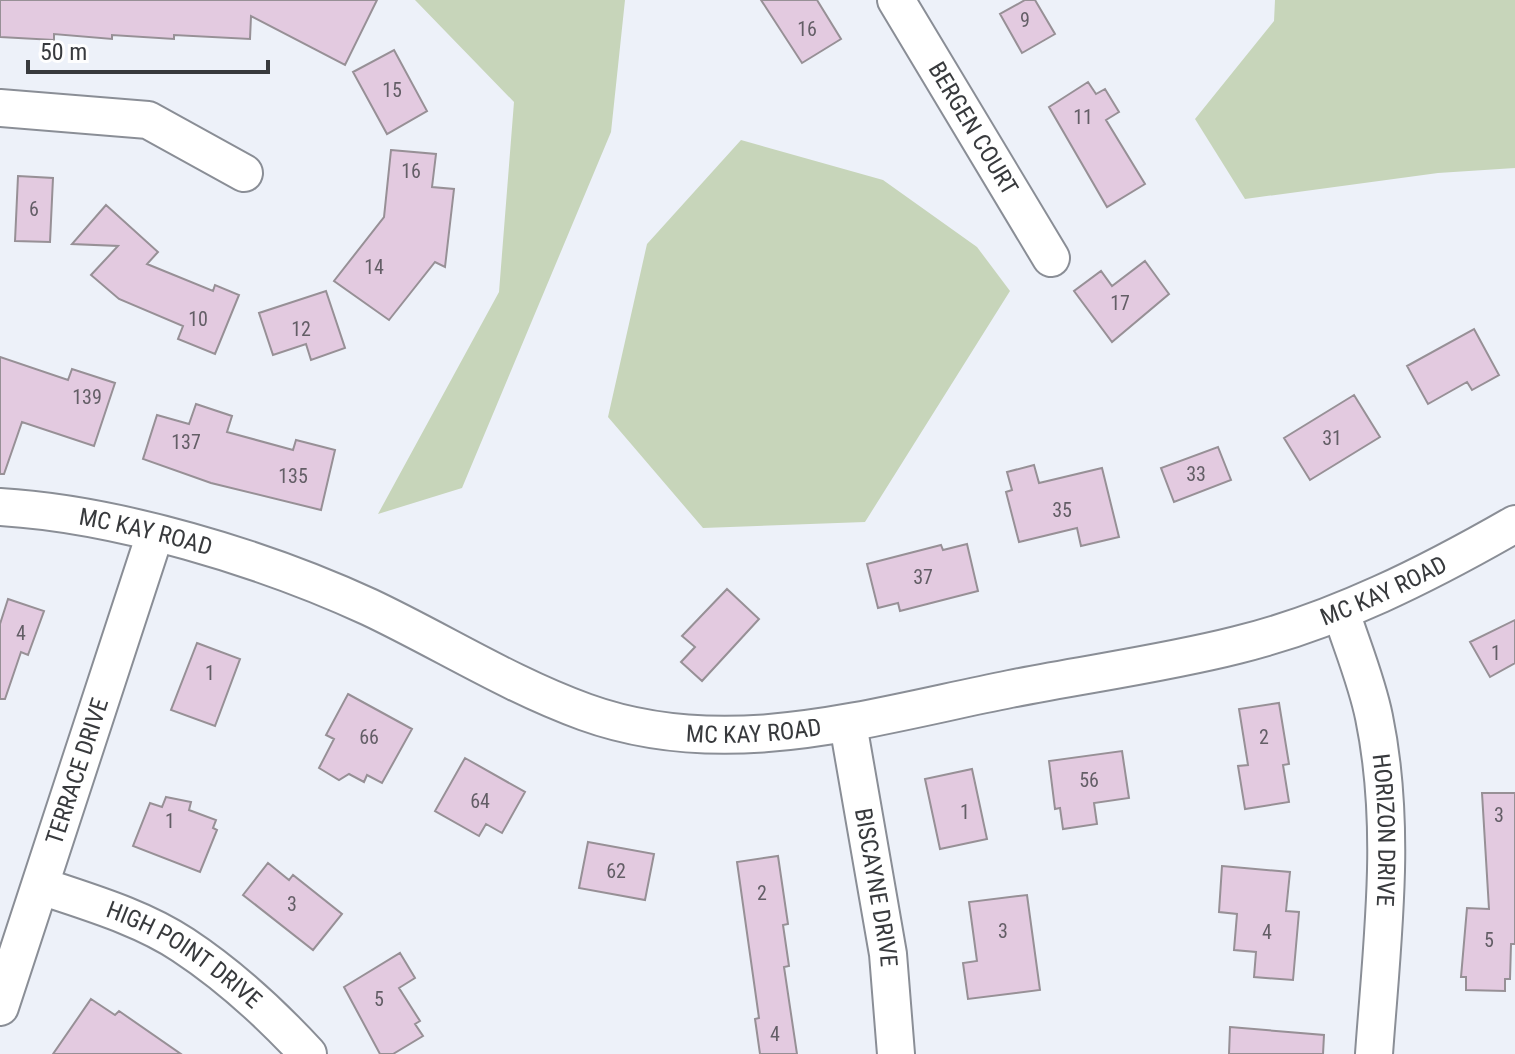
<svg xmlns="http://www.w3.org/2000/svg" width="1515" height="1054" font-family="'Roboto Condensed',sans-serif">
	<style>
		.green { fill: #c7d5ba }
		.building { fill: #e3cae0; stroke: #979096; stroke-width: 2 }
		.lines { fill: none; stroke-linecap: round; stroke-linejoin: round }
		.minor-casing { stroke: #8a8e96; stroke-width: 40 }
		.minor { stroke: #fff; stroke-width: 36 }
		.labels { text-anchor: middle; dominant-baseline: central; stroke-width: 6; stroke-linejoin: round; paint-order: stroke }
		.number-label { font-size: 20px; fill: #635e66 }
		.street-label { font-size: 24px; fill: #383a3d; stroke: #fefefe }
	</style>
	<rect width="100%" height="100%" fill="#edf1f9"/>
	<path class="green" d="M415,0H625L611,132L462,488L378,514L499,292L514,102Z
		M1275,0H1515V168L1438,173L1245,199L1195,119L1274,21Z
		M741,140L883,180L977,247L1010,291L865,522L703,528L608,417L647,244Z"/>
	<path class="building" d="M0,0H377L345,65L251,16L250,39L174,35V39L112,35V39L54,34V40L0,37Z
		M761,0H817L841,39L802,63Z
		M1025,0H1035L1055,34L1022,53L1000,14Z
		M394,50L427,111L387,134L353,72Z
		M1088,82L1096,94L1105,89L1119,112L1106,120L1145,184L1107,207L1049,107Z
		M391,150L436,154L432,187L454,189L445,267L435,262L389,320L334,281L384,217Z
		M18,176L53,178L50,242L15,241Z
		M106,205L158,252L147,264L213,291L215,285L239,295L215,354L178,339L183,326L119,299L91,275L118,246L72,244Z
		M1145,261L1169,294L1112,342L1074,291L1101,271L1112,286Z
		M326,291L345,348L311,360L306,344L273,355L259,313Z
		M1474,329L1499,375L1472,390L1467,382L1428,404L1407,366Z
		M0,357L68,380L72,369L115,383L94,446L22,422L4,474H0Z
		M1354,395L1380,437L1310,480L1284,438Z
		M196,404L232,416L227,432L293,450L296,440L335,450L321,510L211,483L143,459L157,415L189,424Z
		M1218,447L1231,480L1174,502L1161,468Z
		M1034,465L1039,483L1102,468L1119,537L1081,546L1077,528L1019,542L1006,492L1012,490L1007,472Z
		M967,544L978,591L900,611L898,603L878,608L867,564L941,545L943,550Z
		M727,589L759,619L702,681L681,662L695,647L682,636Z
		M8,599L44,611L28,655L21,652L5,699H0V624Z
		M1515,620V663L1490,677L1470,642Z
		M197,643L240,659L215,726L171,710Z
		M348,694L412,729L382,783L367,775L364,782L349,774L339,780L319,768L334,739L326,735Z
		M1279,703L1289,764L1283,765L1289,802L1245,809L1238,766L1248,765L1239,709Z
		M1122,751L1129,798L1094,803L1097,824L1063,829L1060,808L1055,809L1049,761Z
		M465,758L525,792L502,833L486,824L479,836L435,811Z
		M972,769L987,839L940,849L925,779Z
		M1482,793H1515V944H1511L1510,979H1505V991L1466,990V977H1461L1467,908L1489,909Z
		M166,797L191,802L189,810L216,820L213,828L217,830L200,872L133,846L150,803L162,807Z
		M588,842L654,854L645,900L579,888Z
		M778,856L788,924L783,925L789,966L784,967L797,1054H760L755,1019L759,1018L737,862Z
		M268,863L289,880L293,875L342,914L313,950L243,895Z
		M1222,866L1290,872L1286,911L1299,912L1293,980L1254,977L1256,952L1234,950L1237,914L1219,912Z
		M1027,895L1040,990L968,999L963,963L977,961L969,902Z
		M400,953L415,978L399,988L420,1021L415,1024L423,1036L393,1054H380L344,987Z
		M91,999L115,1015L119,1011L181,1054H53Z
		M1230,1027L1324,1035L1323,1054H1229Z"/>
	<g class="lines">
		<defs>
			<g id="minor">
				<path id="s1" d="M896,0L1051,258"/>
				<path d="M0,108L148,120L244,173"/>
				<path id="s2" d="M0,507C117,514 263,558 369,607C441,641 510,685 585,712C726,763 869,717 1010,689C1085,674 1162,664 1237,645C1335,621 1428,574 1515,524"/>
				<path id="s3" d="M1341,612C1352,646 1367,682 1374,717C1397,828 1382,942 1374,1054"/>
				<path id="s4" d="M848,724L888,954L896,1054"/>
				<path id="s5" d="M41,886C88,902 141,917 183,945C230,976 270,1013 308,1054"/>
				<path id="s6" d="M0,1007L155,534"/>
			</g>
		</defs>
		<use href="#minor" class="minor-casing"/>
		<use href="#minor" class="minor"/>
	</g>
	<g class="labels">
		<g class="number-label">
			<text x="1025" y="20">9</text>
			<text x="807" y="29">16</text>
			<text x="392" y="90">15</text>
			<text x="1083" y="117">11</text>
			<text x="411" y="171">16</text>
			<text x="34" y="209">6</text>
			<text x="374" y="267">14</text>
			<text x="1120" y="303">17</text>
			<text x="198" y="319">10</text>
			<text x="301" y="329">12</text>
			<text x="87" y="397">139</text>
			<text x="1332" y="438">31</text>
			<text x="186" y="442">137</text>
			<text x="1196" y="474">33</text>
			<text x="293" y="476">135</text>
			<text x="1062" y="510">35</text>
			<text x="923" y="577">37</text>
			<text x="21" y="633">4</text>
			<text x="1496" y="653">1</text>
			<text x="210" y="673">1</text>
			<text x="369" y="737">66</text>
			<text x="1264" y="737">2</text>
			<text x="1089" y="780">56</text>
			<text x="480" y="801">64</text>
			<text x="965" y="812">1</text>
			<text x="1499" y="815">3</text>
			<text x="170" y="821">1</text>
			<text x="616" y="871">62</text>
			<text x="762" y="893">2</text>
			<text x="292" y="904">3</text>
			<text x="1003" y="931">3</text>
			<text x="1267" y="932">4</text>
			<text x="1489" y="940">5</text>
			<text x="379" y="999">5</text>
			<text x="775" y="1034">4</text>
		</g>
		<g class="street-label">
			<text stroke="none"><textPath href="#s1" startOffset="150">BERGEN COURT</textPath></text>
			<text stroke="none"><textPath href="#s2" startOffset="148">MC KAY ROAD</textPath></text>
			<text stroke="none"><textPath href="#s2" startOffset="1444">MC KAY ROAD</textPath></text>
			<text stroke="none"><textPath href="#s2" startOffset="796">MC KAY ROAD</textPath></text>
			<text stroke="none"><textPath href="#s6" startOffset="248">TERRACE DRIVE</textPath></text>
			<text stroke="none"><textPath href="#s3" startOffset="224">HORIZON DRIVE</textPath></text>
			<text stroke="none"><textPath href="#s4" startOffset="166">BISCAYNE DRIVE</textPath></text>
			<text stroke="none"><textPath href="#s5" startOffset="160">HIGH POINT DRIVE</textPath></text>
		</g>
	</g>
	<path d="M28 60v12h240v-12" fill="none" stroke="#383a3d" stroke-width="4"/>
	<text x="40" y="60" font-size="24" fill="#383a3d" stroke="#fefefe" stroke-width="6" paint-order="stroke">50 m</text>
</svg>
